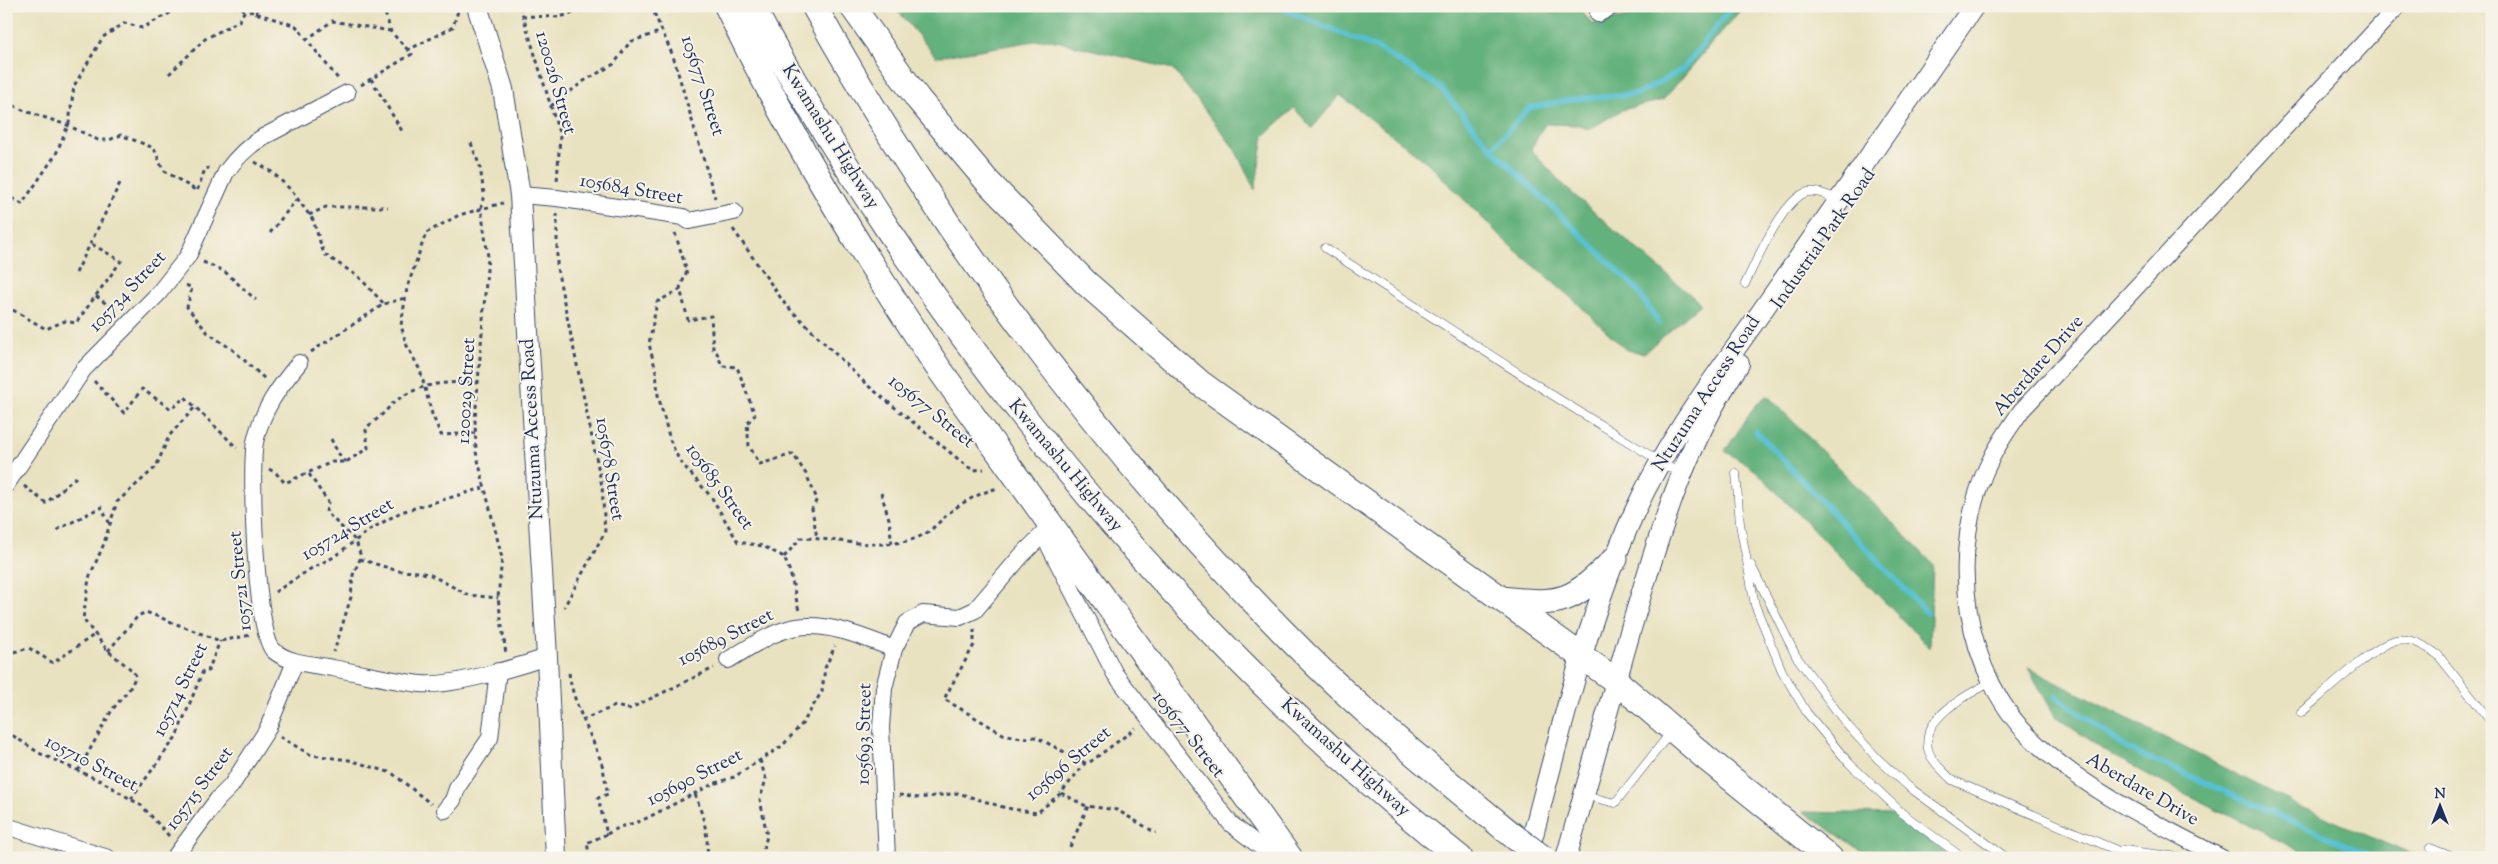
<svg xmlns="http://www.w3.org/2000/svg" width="2498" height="864" font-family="'Sorts Mill Goudy',serif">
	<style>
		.forest { fill: #63b17b; stroke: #3f706c }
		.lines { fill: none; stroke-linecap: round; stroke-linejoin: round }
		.stream { stroke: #57c1d3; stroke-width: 5.5 }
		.service-casing { stroke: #3a4a6d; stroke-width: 9 }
		.minor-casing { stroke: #3a4a6d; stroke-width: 18 }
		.tertiary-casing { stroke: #3a4a6d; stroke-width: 22 }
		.primary-casing { stroke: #3a4a6d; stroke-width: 27 }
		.path { stroke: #3a4a6d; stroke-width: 3; stroke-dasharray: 4 4; stroke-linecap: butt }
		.service { stroke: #fff; stroke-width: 8 }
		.minor { stroke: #fff; stroke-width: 16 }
		.tertiary { stroke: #fff; stroke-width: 20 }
		.primary { stroke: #fff; stroke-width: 25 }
		.primary-bridge-casing { stroke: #3a4a6d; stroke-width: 27; stroke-linecap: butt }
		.primary-bridge { stroke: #fff; stroke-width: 25 }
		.labels { text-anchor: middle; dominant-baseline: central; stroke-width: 4; stroke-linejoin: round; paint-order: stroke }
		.street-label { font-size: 19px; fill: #1b2f5e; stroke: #f7f3e8 }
	</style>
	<rect width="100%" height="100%" fill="#f7f3e8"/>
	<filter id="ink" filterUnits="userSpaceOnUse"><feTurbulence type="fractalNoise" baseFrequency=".02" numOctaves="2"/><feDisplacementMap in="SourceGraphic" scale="10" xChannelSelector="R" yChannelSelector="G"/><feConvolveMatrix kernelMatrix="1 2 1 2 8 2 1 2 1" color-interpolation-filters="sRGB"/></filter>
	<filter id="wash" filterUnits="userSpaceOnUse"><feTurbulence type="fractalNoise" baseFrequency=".0096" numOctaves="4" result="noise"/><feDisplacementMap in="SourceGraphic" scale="20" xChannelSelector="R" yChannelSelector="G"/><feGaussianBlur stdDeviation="1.12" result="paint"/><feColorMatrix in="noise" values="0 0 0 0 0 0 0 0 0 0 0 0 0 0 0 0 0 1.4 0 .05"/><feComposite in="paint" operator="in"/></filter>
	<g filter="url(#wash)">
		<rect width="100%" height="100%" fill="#e9e2c0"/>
		<path class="forest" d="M894,6H1578L1592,24L1656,11L1667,6H1744L1663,100L1622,110L1588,130L1580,125L1545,124L1531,149L1565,187L1701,304L1644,353L1626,350L1576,302L1506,242L1428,163L1340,95L1312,128L1294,108L1264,136L1255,190L1234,148L1173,69L1047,39L936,57Z
			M1767,395L1933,564L1930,648L1755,470L1725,451L1755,406Z
			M2028,668L2295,804L2419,858H2314L2158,780L2103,750L2055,716Z
			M1803,812L1894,814L1954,858H1872Z"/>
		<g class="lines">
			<path class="stream" d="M1276,6L1377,48L1441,88L1489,146L1635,287L1659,323
				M1492,148L1529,108L1574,99L1638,94L1683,69L1733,6
				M1756,431L1927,613
				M2056,696L2128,749L2376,858"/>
		</g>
	</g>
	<g filter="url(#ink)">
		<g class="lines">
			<defs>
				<path id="service" d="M1325,248L1557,398L1682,475
					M1745,284C1755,263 1784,197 1808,192C1817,190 1830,196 1839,199
					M1736,473L1740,524L1755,605L1782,671L1807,713L1849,763L1902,813L1963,858
					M1751,565L1796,656L1847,725L1878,759L1909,787L2007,858
					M1991,682C1969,694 1921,717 1928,749C1931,761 1943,771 1952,780L2135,858
					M2301,713C2321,696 2375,645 2396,640C2411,637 2426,646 2438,655L2492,723
					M1584,795L1615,803L1671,732
					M2430,848L2455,858
					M2123,850L2186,858"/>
				<path id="minor" d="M1598,14L1613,6
					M520,195L557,198L683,217L689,221L734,212
					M299,363C279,387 262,410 255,442C250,470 255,635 274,651C290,664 313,664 332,668C361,673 391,681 421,684C451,687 517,667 547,657
					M6,485L83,370L158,294L188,256L226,172C236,158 248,146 263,137L347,93
					M1043,534L1115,674L1231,824L1275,858
					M728,660C749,648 772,631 797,627C829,622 865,638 894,649
					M445,810L453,800L458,786L490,738L498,671
					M6,826L108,858
					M174,858L218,799L231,786L267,730L295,662
					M887,858L881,727L884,688L894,649L907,623L923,614L960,617L975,610L1021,556L1052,525
					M2222,858C2158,824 2092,794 2038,745C1962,677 1945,549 1991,459C1999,442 2011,426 2021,411L2398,6"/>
				<path id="tertiary" d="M477,6L503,89L520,195L547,657L556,858
					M1527,858C1558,742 1585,622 1634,513C1667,440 1716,376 1762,311C1832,209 1904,108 1974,6
					M1566,858C1587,783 1609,707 1630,632C1657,540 1685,444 1739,364"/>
				<path id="primary" d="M727,6C787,132 860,250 937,366L1290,858
					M752,6C793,84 841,158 889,231C1047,466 1237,681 1460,858
					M814,6C946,244 1112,461 1305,654C1371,720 1444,779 1516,838
					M852,6L918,99L987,181L1086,283L1200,383L1616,681L1706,758L1830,858
					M1502,599C1563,606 1572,602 1615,559"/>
			</defs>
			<use href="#service" class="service-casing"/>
			<use href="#minor" class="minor-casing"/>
			<use href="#tertiary" class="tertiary-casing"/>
			<use href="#primary" class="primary-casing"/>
			<path class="path" d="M234,6L296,26L339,80
				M383,6L391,32L408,50
				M520,6L560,136L557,182
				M651,6L673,56L715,198
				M33,9L34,6
				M256,14L258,6
				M522,16L559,17L600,6
				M306,40L332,21L390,31
				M169,74L205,39L239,21L245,10
				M371,79L402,131
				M361,85L412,54L408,50L453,27L458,11
				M6,102L25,111L67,125L98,140H109L121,135L154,148L163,170L197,191L205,169L209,168
				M551,106L584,81L614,64L630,42L662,31
				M471,143L480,167L484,194L481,208L488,257L475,420L476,452L502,558L498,598L506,654
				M255,162L272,172L292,191L313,220L324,254L359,277L384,304
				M6,201L10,197L22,204L56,154L69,123L74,86L103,37L125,23L142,28L183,6
				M557,213V268L602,486L605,532L564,607
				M309,215L326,207H388
				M733,229L785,304L866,384L968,467L974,470L984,469
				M270,233L296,200
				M675,233L687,271L680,288L688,320L711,316L713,349L717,353L722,366L737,367L755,415L747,423L749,446L760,464L793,454L806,474L817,499L812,509L817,538
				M203,262L224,271L256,300
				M76,273L120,183
				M186,285L192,288L187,307L208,333L233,350L265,379
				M681,289L657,302L649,344L656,371L658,395L670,440L679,460L712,498L738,542L763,546L784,557L790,572L799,611
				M96,296L117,312
				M6,306L46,329L65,321L76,323L121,261L90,243
				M311,352L384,304L405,298
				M94,381L124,413L142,389L171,409L185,397L237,448
				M475,433L441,435L432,414L420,370L406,344L401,325L407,288L426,233L459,215L503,203
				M331,439L338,453L346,462
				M269,469L276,473L285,483L332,462H346L368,448L366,430L368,426C377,420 384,413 391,405C416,383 446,381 477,383
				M309,474L328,502L326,512L356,541L361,557L353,575L351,597L334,652
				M24,486L46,503L76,477
				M881,493L889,519L892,545
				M57,530L101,507L110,524
				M784,557L801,538C840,538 888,554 925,534C935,528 944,516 954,509C966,500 983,492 998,488
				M360,559L398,571L419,572L431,575L468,595L498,598
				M275,592L312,568L332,558L371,529L401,512L483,488
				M974,629V645L944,699L1003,734L1021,738L1036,737L1085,763
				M108,651L138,616L146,612L220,641L251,635
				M6,654L29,648L53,663L94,635
				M569,673C573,703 588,728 599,756C604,767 605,782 608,794L598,798L607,834L587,843L590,858
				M582,720L615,706L629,709L714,668
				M6,731L39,753L103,782L142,806L170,837
				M280,737L311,755L349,760L392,773L431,804
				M760,760L766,779L760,799L767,836L761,858
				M78,771L112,710L130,688L136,676L132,670L108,651L83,619L89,578L103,546L117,502L156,467L169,436L195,407
				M1061,793L1086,806L1117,810L1156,833
				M695,794C703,816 709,834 707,858
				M899,795L919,798L958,793L1006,808L1037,813L1061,793L1085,763L1090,762L1136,728
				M131,799L176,737L203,671H208L220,641
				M607,834L620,827L641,821L713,784L734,777L782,746L803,723L822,691L825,668L835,646
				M1070,847L1088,806"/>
			<use href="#service" class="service"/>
			<use href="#minor" class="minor"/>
			<use href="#tertiary" class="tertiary"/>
			<use href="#primary" class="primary"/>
			<defs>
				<path id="primary-bridge" d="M1516,838L1543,858"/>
			</defs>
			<use href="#primary-bridge" class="primary-bridge-casing"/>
			<use href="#primary-bridge" class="primary-bridge"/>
		</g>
	</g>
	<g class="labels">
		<g class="street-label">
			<text transform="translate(555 83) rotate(74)">120026 Street</text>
			<text transform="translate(702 86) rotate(72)">105677 Street</text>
			<text transform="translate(830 137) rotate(58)">Kwamashu Highway</text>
			<text transform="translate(631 190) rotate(10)">105684 Street</text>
			<text transform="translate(1824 239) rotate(-55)">Industrial Park Road</text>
			<text transform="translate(128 292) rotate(-47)">105734 Street</text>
			<text transform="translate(2039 366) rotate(-49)">Aberdare Drive</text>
			<text transform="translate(467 391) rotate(-87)">120029 Street</text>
			<text transform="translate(1707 394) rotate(-57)">Ntuzuma Access Road</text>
			<text transform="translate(931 412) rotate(39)">105677 Street</text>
			<text transform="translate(533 429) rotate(-93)">Ntuzuma Access Road</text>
			<text transform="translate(1065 466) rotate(50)">Kwamashu Highway</text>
			<text transform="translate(609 469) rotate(81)">105678 Street</text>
			<text transform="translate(719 487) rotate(54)">105685 Street</text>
			<text transform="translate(348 530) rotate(-31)">105724 Street</text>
			<text transform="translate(241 581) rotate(-96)">105721 Street</text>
			<text transform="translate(726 638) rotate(-27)">105689 Street</text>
			<text transform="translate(181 690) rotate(-64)">105714 Street</text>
			<text transform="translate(865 734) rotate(-89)">105693 Street</text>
			<text transform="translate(1188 735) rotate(52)">105677 Street</text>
			<text transform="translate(1345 758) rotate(42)">Kwamashu Highway</text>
			<text transform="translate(91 764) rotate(27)">105710 Street</text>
			<text transform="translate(1069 764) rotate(-40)">105696 Street</text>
			<text transform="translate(695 778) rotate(-27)">105690 Street</text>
			<text transform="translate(200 789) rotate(-53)">105715 Street</text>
			<text transform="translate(2142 790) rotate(30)">Aberdare Drive</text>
		</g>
	</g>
	<rect width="2498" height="864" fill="none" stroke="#f7f3e8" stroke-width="25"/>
	<g transform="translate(2440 806)" stroke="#f7f3e8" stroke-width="4" paint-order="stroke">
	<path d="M0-4L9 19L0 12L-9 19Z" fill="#1b2f5e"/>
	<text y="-8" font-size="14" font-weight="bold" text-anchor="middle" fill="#1b2f5e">N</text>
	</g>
</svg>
